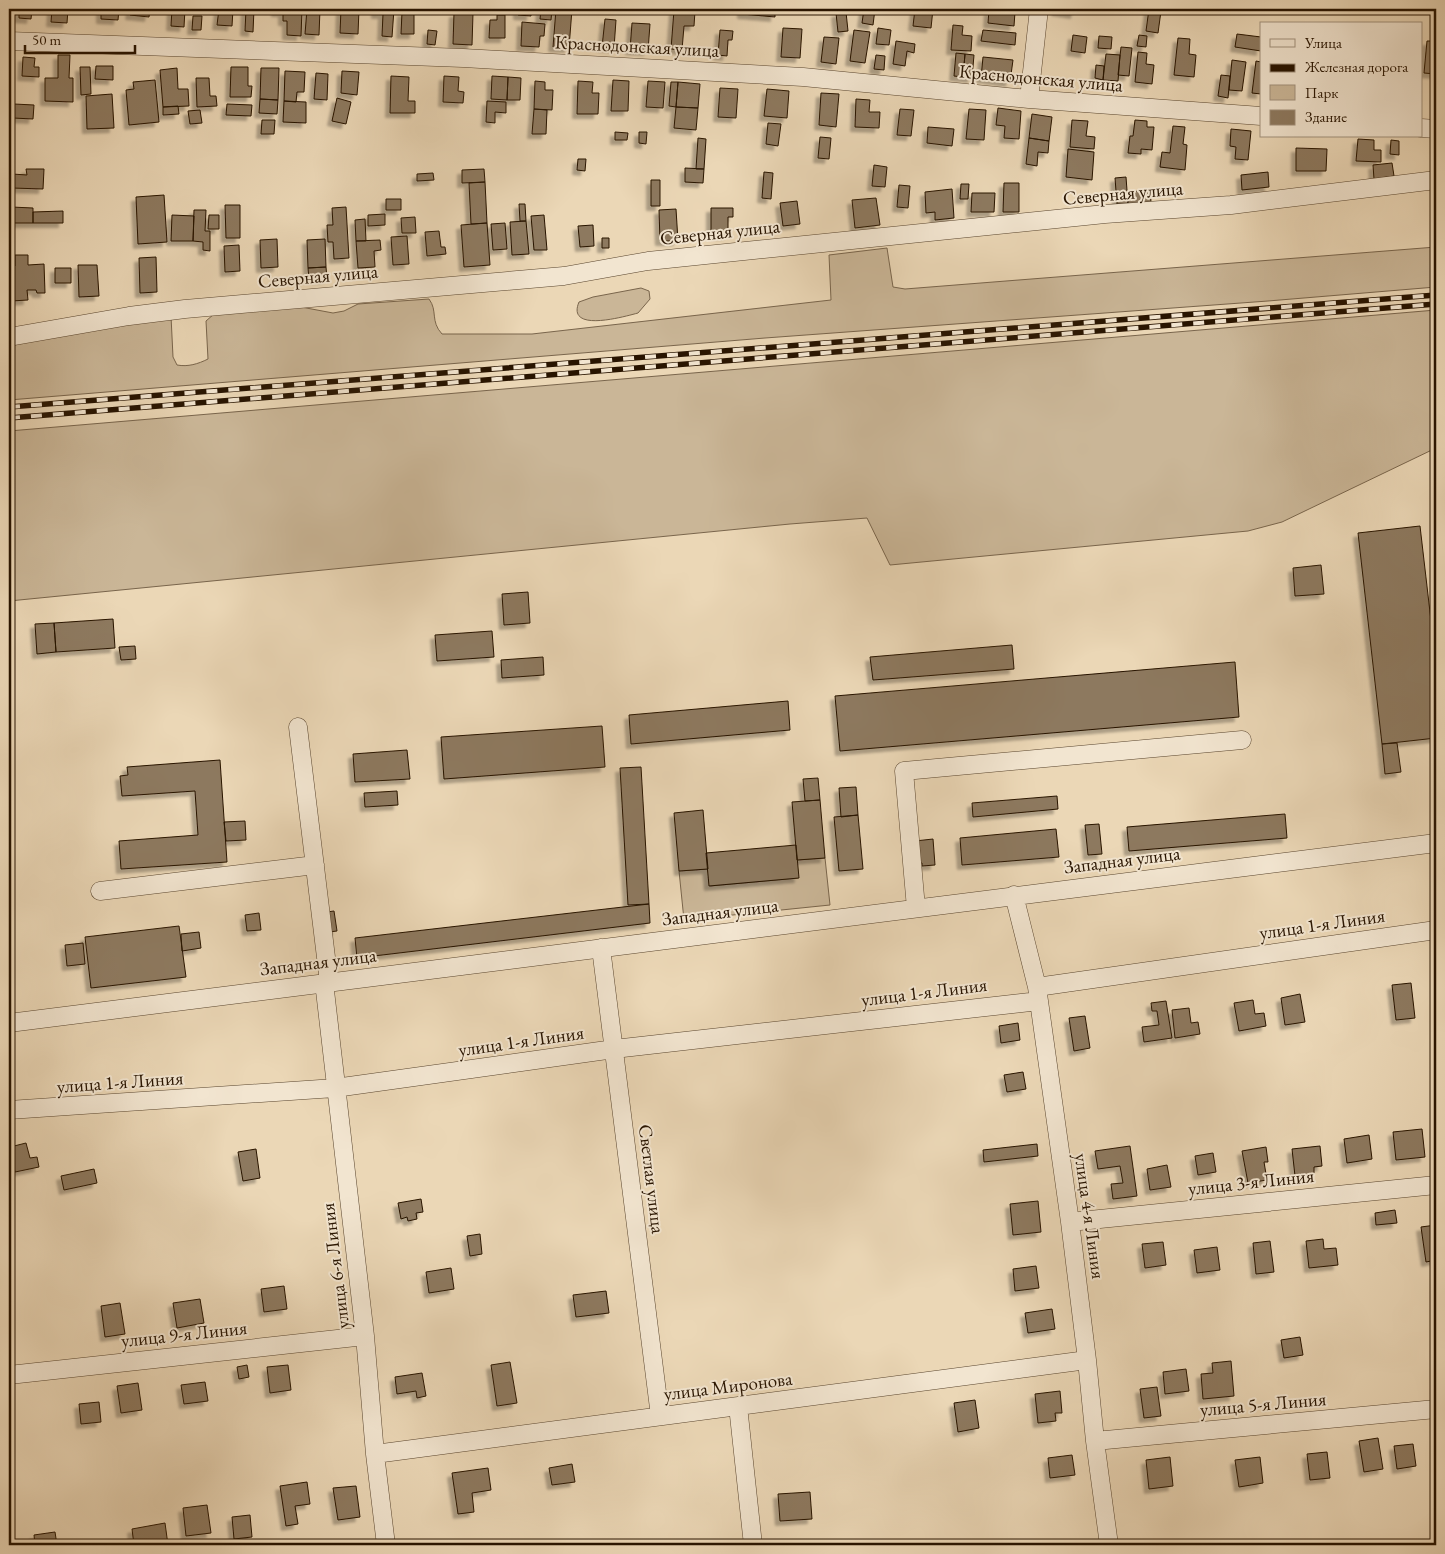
<svg xmlns="http://www.w3.org/2000/svg" width="1445" height="1554" font-family="'EB Garamond',serif">
	<style>
		.green { fill: #cab697; stroke: #79654c }
		.building { fill: #8d795f; stroke: #281400; filter: url(#shadow) }
		.lines { fill: none; stroke-linecap: round; stroke-linejoin: round }
		.minor-casing { stroke: #59452e; stroke-width: 19 }
		.minor { stroke: #f2e5d0; stroke-width: 18 }
		.rail-casing { stroke: #281400; stroke-width: 5.5 }
		.rail { stroke: #f2e5d0; stroke-width: 4; stroke-dasharray: 11; stroke-linecap: butt }
		.labels { text-anchor: middle; dominant-baseline: central; stroke-width: 4; stroke-linejoin: round; paint-order: stroke }
		.street-label { font-size: 19px; fill: #281400; stroke: #f2e5d0 }
	</style>
	<defs>
		<filter id="shadow"><feDropShadow dx="-4.5" dy="4.5" stdDeviation="1" flood-color="#0004"/></filter>
	</defs>
	<rect width="100%" height="100%" fill="#ebd7b6"/>
	<filter id="stains"><feTurbulence type="fractalNoise" baseFrequency=".004" numOctaves="4"/><feColorMatrix values="0 0 0 0 .2 0 0 0 0 .09 0 0 0 0 .02 0 0 0 .5 -.17"/></filter>
	<radialGradient id="worn" r=".72"><stop offset=".6" stop-color="#630" stop-opacity="0"/><stop offset="1" stop-color="#630" stop-opacity=".3"/></radialGradient>
	<path class="green" d="M1436,247V287L1268,301L765,338L9,400V343L171,316L173,357L177,365C188,367 198,364 208,359L206,321L214,314L301,307L333,313L344,311L358,304L429,299C438,311 430,321 442,334H532L831,300L829,255L887,248L893,287L905,289Z
		M641,288L649,291L650,299L638,313C623,317 566,333 579,302L593,297Z
		M1436,310V448L1282,522L1248,531L890,565L867,518L790,524L9,601V431Z
		M825,858L830,905L684,920L679,871L708,869L710,886L798,878L797,860Z"/>
	<path class="building" d="M19,9H32L31,19L19,18Z
		M52,9H68L67,23L51,22Z
		M101,9H119L118,20L101,19Z
		M131,9H150L149,17L130,15Z
		M172,9H185L184,27L171,26Z
		M219,9H233L232,26L217,25Z
		M246,9H254L253,32L245,31Z
		M276,9H302L301,36L287,35V21H283V12H276Z
		M307,9H320L319,35L305,34Z
		M341,9H359L358,34L340,33Z
		M376,9H394L392,37L382,36L383,14H376Z
		M518,9H531V16L518,15Z
		M541,9H552L551,20L540,19Z
		M556,9H572L569,48L553,47Z
		M742,9H775V17L742,14Z
		M864,9H875L873,25L862,23Z
		M915,9H933L931,28L913,26Z
		M1057,9H1076L1075,14L1056,11Z
		M1149,9L1161,11L1158,33L1146,31Z
		M674,10L695,11L694,26H684L682,50L671,49Z
		M989,10L1015,12L1014,26L988,23Z
		M402,12H414V34H401Z
		M846,12L848,31L838,32L836,13Z
		M454,13H473L472,45L453,44Z
		M497,15H505V38H489L490,20H497Z
		M193,16H202L201,30H192Z
		M605,19L616,20L614,48L602,47Z
		M522,22L545,24L544,36H540L539,47L521,46Z
		M632,23L650,24L648,51L630,50Z
		M953,25L963,26L962,35L972,36L971,51L951,50Z
		M783,28L802,29L800,58L781,57Z
		M878,28L891,30L889,45L876,44Z
		M428,30L437,31L435,45L427,44Z
		M720,30L733,31L732,40H728L727,56L718,55Z
		M854,30L870,32L865,63L850,61Z
		M983,30L1016,33L1015,45L981,41Z
		M1237,34L1261,37V51L1235,47Z
		M1073,35L1087,37L1085,53L1071,51Z
		M1139,35L1147,36L1146,47L1137,46Z
		M1099,36L1112,37L1111,49L1098,48Z
		M824,37L839,38L836,64L821,62Z
		M1178,38L1190,39L1189,54L1196,55L1194,77L1174,75Z
		M896,41L915,44L914,53L907,51L905,66L893,64Z
		M1427,41H1436V74L1424,73Z
		M1121,47L1132,48L1129,76L1118,75Z
		M1138,52L1147,53L1146,64L1154,65L1152,84L1135,82Z
		M956,53L965,54L963,77L954,76Z
		M965,54L974,55L972,78L963,77Z
		M1106,54L1120,55L1118,81L1103,80Z
		M58,55H70L69,78H73V102L45,101V78H58Z
		M876,55L885,56L884,70L874,69Z
		M23,57L35,58L34,67H39V77L22,76Z
		M983,57L1013,60L1010,82L981,78Z
		M1232,60L1246,62L1242,91L1229,90Z
		M1256,61L1261,62V94L1252,93Z
		M1096,65L1104,66L1103,80L1095,78Z
		M96,66H113V80L95,79Z
		M80,67H90L91,94L81,95Z
		M231,67H248V86H252L251,97H230Z
		M177,68L178,89H188L189,106L163,107L160,70Z
		M261,68H279L278,100L260,99Z
		M285,71L305,72L304,92H297L296,102L284,101Z
		M342,71L359,72L357,95L341,93Z
		M316,73L328,74L327,100L314,99Z
		M1221,75L1230,76L1228,98L1218,96Z
		M391,76L409,77L408,101H415V113H390Z
		M444,76L459,77L458,91L464,92L463,103L443,102Z
		M492,76L508,77L507,100L491,99Z
		M508,77L521,78L520,100H507Z
		M196,78H209L210,96H216L217,106L197,107Z
		M155,80L159,122L129,125L126,90L134,89L133,82Z
		M613,80L629,81L628,111H611Z
		M535,81L545,82V90H553L552,110L534,109Z
		M578,81L593,82L592,93H599L598,114H577Z
		M648,81L665,82L663,108L646,107Z
		M671,82H678L676,107L669,106Z
		M678,82L700,84L698,108L676,107Z
		M720,88L738,89L736,118L718,117Z
		M767,89L789,91L787,118L764,116Z
		M821,93L839,94L836,127L819,125Z
		M112,94L114,128L87,129L86,96Z
		M337,98L351,102L346,124L332,121Z
		M260,99L278,100L277,114L259,113Z
		M856,99L870,100L869,112H880L879,128L855,127Z
		M284,101L306,102V123L283,122Z
		M487,101L506,102V113L495,112V123L486,122Z
		M14,104L34,105L33,119L13,118Z
		M227,104L252,105L251,116L226,115Z
		M178,106L179,114L163,115V107Z
		M676,107L698,108L696,130L674,128Z
		M998,108L1021,111L1019,139L1004,138L1005,126L996,125Z
		M534,109L547,110L546,134H532Z
		M900,109L914,110L911,136L897,135Z
		M969,109L986,110L984,140L966,139Z
		M200,110L202,123L190,124L188,111Z
		M1032,114L1052,117L1049,141L1029,138Z
		M262,120H275L274,134H261Z
		M1072,120L1088,121L1086,136L1095,137L1094,149L1070,147Z
		M1135,120L1147,121V127H1154L1152,150L1141,149V154L1128,153L1130,136H1133Z
		M768,123L781,124L778,146L766,144Z
		M1173,126L1185,127L1183,144L1187,145L1185,170L1160,167L1162,152L1170,153Z
		M928,127L954,129L952,146L927,143Z
		M1231,129L1251,131L1248,160L1235,159L1236,147L1230,146Z
		M615,132L628,133L627,140H615Z
		M639,132H647L646,144L639,143Z
		M820,137L831,138L829,159L818,158Z
		M698,138L706,139L704,169H696Z
		M1029,138L1049,141L1048,153L1038,152L1037,166L1026,164Z
		M1358,139L1374,140V150H1381V162L1356,161Z
		M1391,140L1399,141V155L1390,154Z
		M1296,148L1327,149L1326,171H1296Z
		M1068,149L1094,152L1092,180L1066,177Z
		M578,159H586L585,171L577,170Z
		M1392,163L1394,176L1374,179L1373,165Z
		M874,165L887,167L885,187L872,186Z
		M685,168L704,169L703,183L685,182Z
		M26,169H44L43,189L12,188V174L27,175Z
		M484,169L485,182L462,183V170Z
		M764,172L773,173L771,199L762,198Z
		M1268,172L1269,187L1242,190L1241,175Z
		M433,173L434,180L417,181V174Z
		M1126,177L1128,204H1117L1115,178Z
		M651,180H660V206H651Z
		M485,182L487,223L471,224L469,183Z
		M1004,183H1019V212H1003Z
		M961,184H969L968,199H960Z
		M899,185L910,186L908,208L897,207Z
		M952,189L954,218L935,220V212L926,213L925,192Z
		M1150,190L1151,202L1128,204L1127,192Z
		M972,193H995L994,212H971Z
		M164,195L167,242L138,244L136,197Z
		M876,198L880,225L855,228L852,200Z
		M386,199H401V210H386Z
		M797,201L800,224L783,226L780,203Z
		M519,204H525L526,221H520Z
		M225,205H240V238H226Z
		M11,207L33,208V223H11Z
		M346,207L349,258L334,259L333,242H328L327,225H333L332,208Z
		M711,208H733V217H728V235H711Z
		M676,209L678,241H660L659,210Z
		M194,210H206L205,231H210V251L203,250V242L193,241Z
		M63,211V223H33V212Z
		M385,214V225L368,226V215Z
		M172,215L194,216L193,241H171Z
		M209,215H219V229H208Z
		M544,215L547,250H534L531,216Z
		M415,217L416,233H402L401,218Z
		M365,219L366,241H356L355,220Z
		M526,221L529,254L512,255L510,222Z
		M487,223L490,265L464,267L461,225Z
		M505,223L507,249L493,250L491,224Z
		M593,225L594,246L580,247L578,226Z
		M439,231L441,247H445L446,254L427,256L425,232Z
		M407,236L409,264L393,265L391,237Z
		M602,238H609V248H602Z
		M277,239L278,267L261,268L260,240Z
		M325,239L326,267L308,268L307,240Z
		M380,240L381,250L374,251L375,267L358,268L356,241Z
		M239,245L240,271L225,272L224,246Z
		M15,255H28V265L44,264L45,293H37L36,290H27L28,300L11,301L9,266H15Z
		M156,257L157,292L140,293L139,258Z
		M78,265H97L99,296L79,297Z
		M326,267L327,279H309L308,268Z
		M55,268H71V283H55Z
		M1420,526L1436,664V738L1382,744L1358,533Z
		M1321,565L1324,594L1295,596L1293,568Z
		M528,592L530,623L504,625L502,594Z
		M113,619L115,648L56,652L54,623Z
		M54,623L56,652L37,654L35,624Z
		M492,631L494,657L437,661L435,635Z
		M1012,645L1014,669L873,680L870,657Z
		M135,646L136,659L121,660L119,647Z
		M543,657L544,675L502,678L501,660Z
		M1235,662L1239,717L840,751L835,696Z
		M788,701L790,730L631,744L629,715Z
		M602,726L605,767L444,779L441,737Z
		M1397,743L1401,772L1385,774L1382,744Z
		M407,750L410,779L355,782L353,754Z
		M220,760L227,862L121,869L119,841L198,835L195,791L122,796L120,776L128,775L127,767Z
		M641,767L649,904L628,905L620,768Z
		M818,778L820,800L805,801L803,779Z
		M856,787L858,815L841,817L839,788Z
		M397,791L398,805L365,807L364,793Z
		M1057,796L1058,809L973,817L972,803Z
		M820,800L825,858L797,860L792,802Z
		M703,810L708,869L679,871L674,813Z
		M1285,814L1287,838L1129,851L1127,827Z
		M858,815L863,869L839,871L834,817Z
		M245,821L246,840L226,841L224,822Z
		M1099,824L1102,854L1088,855L1085,825Z
		M1056,829L1059,857L962,865L960,838Z
		M933,839L935,865L922,866V863H917L915,841Z
		M796,845L799,878L709,886L706,853Z
		M649,904L650,923L357,958L355,938Z
		M334,911L337,931L329,932L327,912Z
		M259,913L261,930L247,931L245,915Z
		M179,926L186,977L91,988L85,937Z
		M199,932L201,948L182,951L181,934Z
		M83,943L85,964L67,966L65,945Z
		M1411,983L1415,1018L1396,1020L1392,985Z
		M1300,994L1305,1022L1285,1025L1281,998Z
		M1253,1000L1255,1014L1264,1013L1266,1026L1239,1031L1234,1003Z
		M1166,1001L1172,1038L1144,1042L1142,1027L1159,1025L1157,1011H1152L1151,1003Z
		M1189,1008L1191,1023L1198,1022L1200,1034L1175,1038L1172,1010Z
		M1085,1016L1090,1048L1074,1051L1069,1018Z
		M1018,1023L1020,1040L1001,1043L999,1026Z
		M1023,1072L1026,1089L1007,1092L1004,1075Z
		M1422,1129L1425,1157L1396,1160L1393,1132Z
		M1369,1135L1372,1159L1347,1163L1344,1139Z
		M26,1143L30,1158L37,1157L39,1167L15,1172L10,1147Z
		M1037,1144L1038,1156L984,1162L983,1150Z
		M1130,1146L1137,1196L1113,1199L1111,1184L1123,1183L1120,1166L1098,1169L1095,1151Z
		M1320,1146L1322,1166L1314,1167V1174L1295,1176L1292,1149Z
		M1266,1147L1268,1162H1264L1267,1180L1248,1183L1242,1151Z
		M256,1149L260,1178L243,1181L238,1152Z
		M1213,1153L1216,1172L1198,1175L1195,1156Z
		M1167,1165L1171,1187L1150,1190L1147,1169Z
		M94,1169L97,1183L64,1190L61,1176Z
		M421,1199L423,1212L416,1213L417,1219L408,1221L407,1217L401,1219L398,1203Z
		M1038,1201L1041,1232L1013,1235L1010,1204Z
		M1395,1210L1397,1223L1376,1225L1375,1213Z
		M1436,1225V1260L1426,1262L1421,1227Z
		M480,1234L482,1254L470,1256L467,1236Z
		M1323,1239L1324,1249L1336,1248L1338,1265L1309,1268L1306,1241Z
		M1270,1241L1274,1272L1256,1274L1253,1243Z
		M1163,1242L1166,1265L1145,1268L1142,1244Z
		M1217,1247L1220,1270L1197,1273L1194,1250Z
		M1036,1266L1039,1288L1015,1291L1013,1269Z
		M451,1268L454,1289L429,1293L426,1272Z
		M284,1286L287,1309L264,1312L261,1289Z
		M606,1291L609,1313L576,1317L573,1295Z
		M200,1299L204,1323L177,1328L173,1303Z
		M120,1303L125,1334L105,1337L101,1306Z
		M1052,1309L1055,1329L1028,1333L1025,1313Z
		M1300,1337L1303,1355L1284,1358L1281,1340Z
		M1231,1361L1234,1396L1203,1399L1201,1374L1213,1373L1212,1363Z
		M510,1362L517,1403L497,1406L491,1365Z
		M247,1365L249,1377L239,1379L237,1367Z
		M288,1365L291,1390L270,1393L267,1367Z
		M1186,1369L1189,1391L1165,1394L1163,1372Z
		M422,1373L426,1396L417,1398L416,1391L397,1394L395,1377Z
		M205,1382L208,1401L184,1404L181,1385Z
		M138,1383L142,1410L121,1413L117,1386Z
		M1157,1387L1161,1416L1144,1418L1140,1389Z
		M1060,1391L1062,1413H1055L1056,1421L1038,1423L1035,1394Z
		M975,1400L979,1428L958,1432L954,1403Z
		M99,1402L101,1422L81,1424L79,1404Z
		M1378,1438L1383,1469L1364,1472L1359,1441Z
		M1413,1444L1416,1466L1397,1469L1394,1446Z
		M1327,1452L1330,1478L1310,1480L1307,1454Z
		M1072,1455L1075,1475L1050,1478L1048,1458Z
		M1170,1457L1173,1486L1149,1489L1146,1460Z
		M1260,1457L1263,1483L1239,1487L1235,1460Z
		M572,1464L575,1482L552,1485L549,1468Z
		M488,1468L491,1490L472,1493L474,1512L458,1514L452,1473Z
		M307,1482L310,1504L295,1506L298,1524L286,1526L280,1486Z
		M356,1486L360,1517L338,1520L333,1488Z
		M810,1492L812,1519L780,1521L778,1494Z
		M207,1505L211,1533L186,1536L183,1508Z
		M250,1515L252,1537L234,1539L232,1517Z
		M165,1523L168,1545H134L132,1529Z
		M55,1532L57,1545H35L34,1535Z
		M450,1540L451,1545H425V1544Z"/>
	<g class="lines">
		<defs>
			<path id="minor" d="M9,41L463,58L803,77L1029,99L1261,116
				M1029,99L1039,9
				M1421,128L1436,129
				M9,337L129,316L185,309L564,276L648,261L1105,214L1231,205L1436,180
				M298,727L329,982
				M100,891L315,865
				M1014,895L1037,987L1070,1222L1087,1360L1095,1441L1109,1545
				M916,908L904,771L1242,740
				M601,948L660,1416
				M324,982L365,1336L375,1454L386,1545
				M1037,987L1436,930
				M9,1023L1436,843
				M9,1110L335,1088L614,1049L1039,1001
				M1070,1222L1436,1185
				M9,1375L365,1336
				M738,1406L753,1545
				M1095,1441L1436,1409
				M375,1454L1087,1360"/>
		</defs>
		<use href="#minor" class="minor-casing"/>
		<use href="#minor" class="minor"/>
		<defs>
			<path id="rail" d="M9,407L1436,295
				M9,418L1436,304"/>
		</defs>
		<use href="#rail" class="rail-casing"/>
		<use href="#rail" class="rail"/>
	</g>
	<g class="labels">
		<g class="street-label">
			<text transform="translate(637 46) rotate(3)">Краснодонская улица</text>
			<text transform="translate(1041 78) rotate(5)">Краснодонская улица</text>
			<text transform="translate(1123 193) rotate(-5)">Северная улица</text>
			<text transform="translate(720 232) rotate(-6)">Северная улица</text>
			<text transform="translate(318 276) rotate(-5)">Северная улица</text>
			<text transform="translate(1122 860) rotate(-7)">Западная улица</text>
			<text transform="translate(720 912) rotate(-7)">Западная улица</text>
			<text transform="translate(1322 924) rotate(-8)">улица 1-я Линия</text>
			<text transform="translate(318 962) rotate(-7)">Западная улица</text>
			<text transform="translate(924 992) rotate(-7)">улица 1-я Линия</text>
			<text transform="translate(521 1041) rotate(-8)">улица 1-я Линия</text>
			<text transform="translate(120 1082) rotate(-4)">улица 1-я Линия</text>
			<text transform="translate(652 1179) rotate(83)">Светлая улица</text>
			<text transform="translate(1251 1182) rotate(-6)">улица 3-я Линия</text>
			<text transform="translate(1090 1216) rotate(82)">улица 4-я Линия</text>
			<text transform="translate(335 1266) rotate(-97)">улица 6-я Линия</text>
			<text transform="translate(184 1334) rotate(-6)">улица 9-я Линия</text>
			<text transform="translate(728 1386) rotate(-7)">улица Миронова</text>
			<text transform="translate(1263 1404) rotate(-5)">улица 5-я Линия</text>
		</g>
	</g>
	<rect width="1445" height="1554" fill="none" stroke="#ebd7b6" stroke-width="30"/>
	<rect x="10" y="10" width="1425" height="1534" fill="none" stroke="#281400" stroke-width="2.5"/>
	<rect x="15" y="15" width="1415" height="1524" fill="none" stroke="#281400"/>
	<rect x="1260" y="22" width="162" height="115" fill="#f2e5d0" stroke="#a1917d"/>
	<rect x="1270" y="39" width="25" height="8" fill="#f2e5d0" stroke="#a1917d"/>
	<text x="1305" y="48" font-size="15" fill="#281400">Улица</text>
	<rect x="1270" y="64" width="25" height="8" fill="#281400" stroke="#a1917d"/>
	<text x="1305" y="72" font-size="15" fill="#281400">Железная дорога</text>
	<rect x="1270" y="85" width="25" height="15" fill="#cab697" stroke="#a1917d"/>
	<text x="1305" y="98" font-size="15" fill="#281400">Парк</text>
	<rect x="1270" y="110" width="25" height="15" fill="#8d795f" stroke="#a1917d"/>
	<text x="1305" y="122" font-size="15" fill="#281400">Здание</text>
	<path d="M25 45v8h110v-8" fill="none" stroke="#281400" stroke-width="2.5"/>
	<text x="32" y="45" font-size="15" fill="#281400" stroke="#f2e5d0" stroke-width="4" paint-order="stroke">50 m</text>
	<rect width="100%" height="100%" filter="url(#stains)"/>
	<rect width="100%" height="100%" fill="url(#worn)"/>
</svg>
